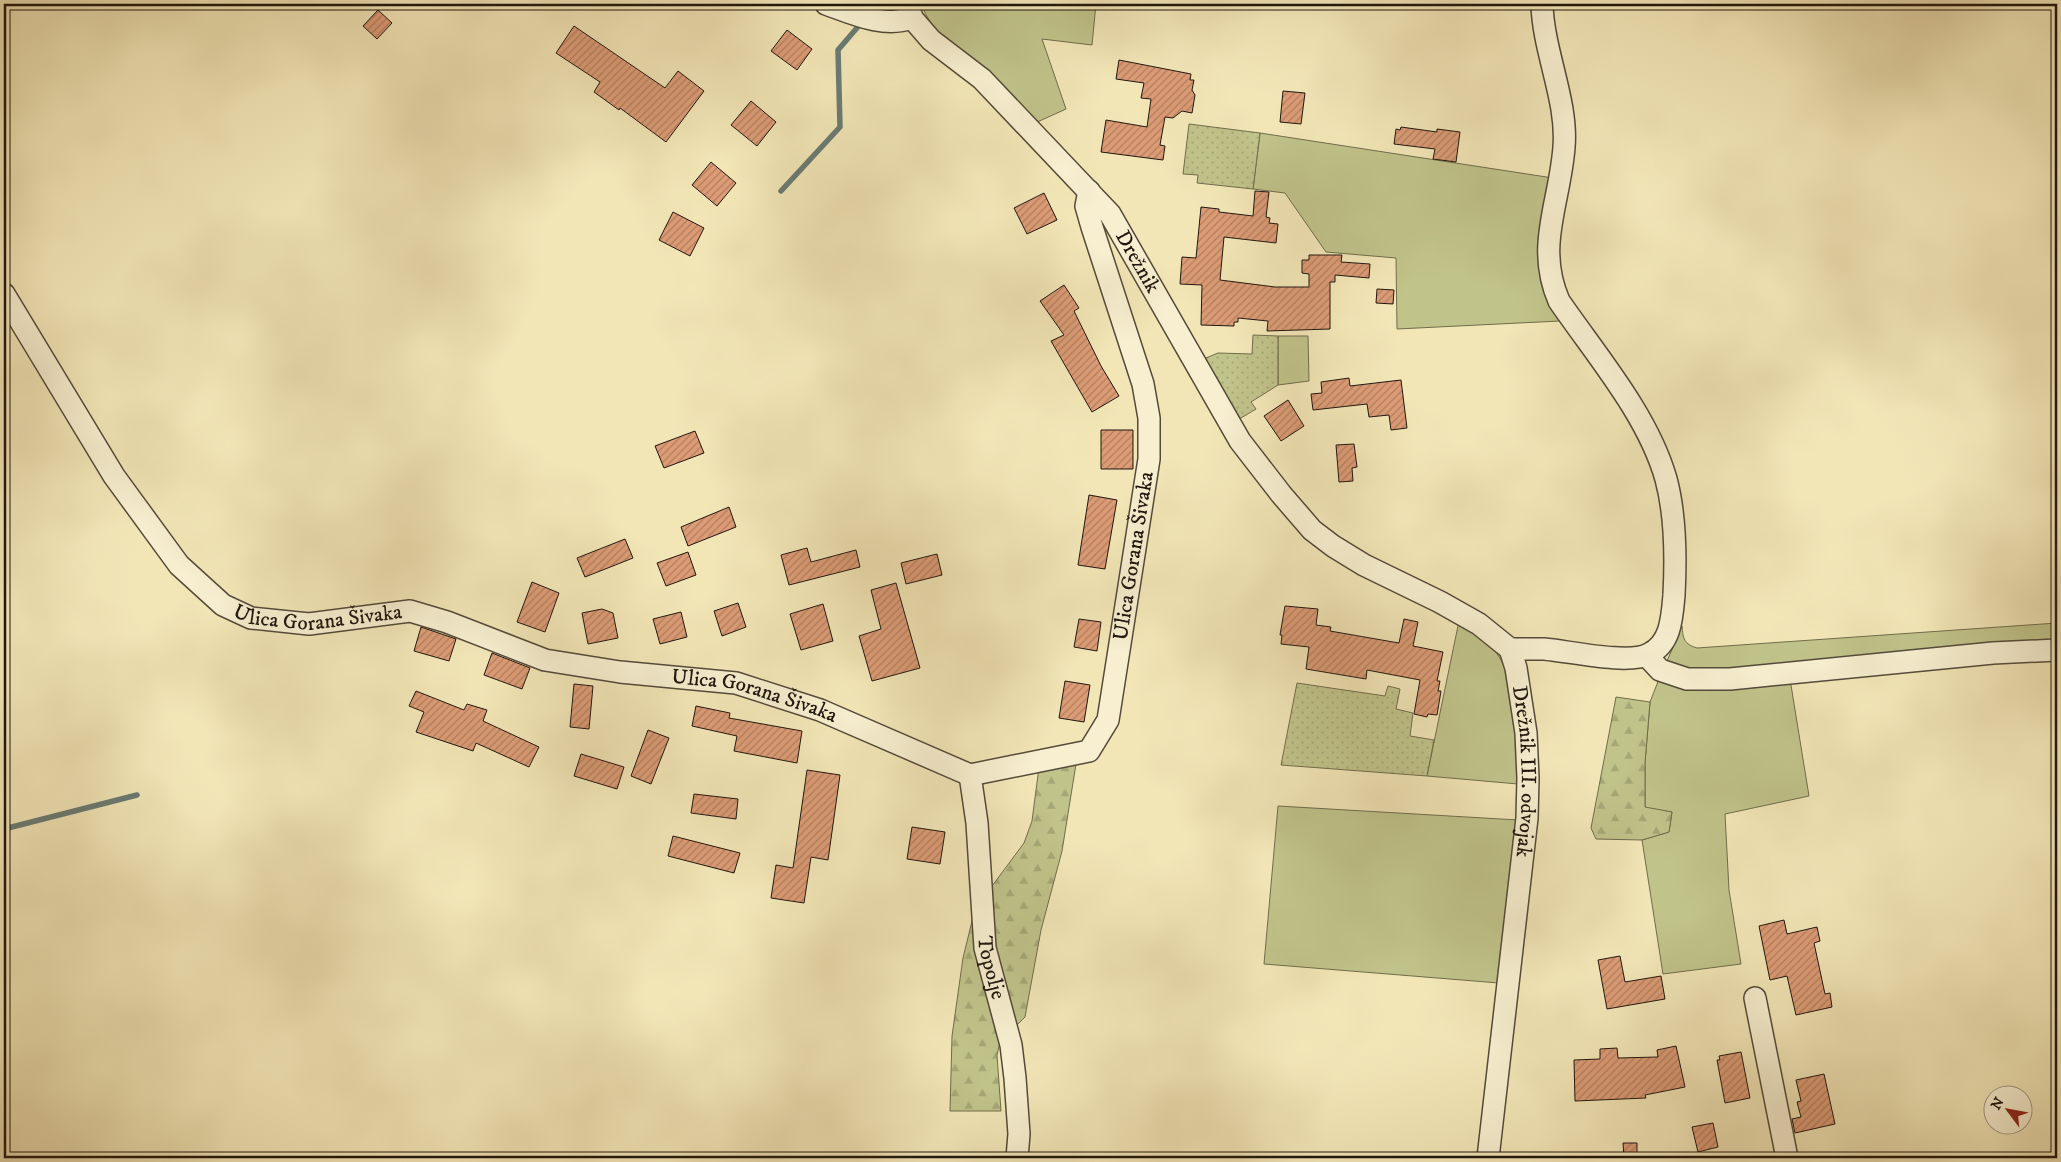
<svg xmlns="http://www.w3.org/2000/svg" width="2061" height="1162" font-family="'IM FELL DW Pica',serif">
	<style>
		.green { fill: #c0c38a; stroke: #706c4c }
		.forest { fill: url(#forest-firs); stroke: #706c4c }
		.garden { fill: url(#garden-dots); stroke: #706c4c }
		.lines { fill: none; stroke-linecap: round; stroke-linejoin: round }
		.stream { stroke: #6a7b73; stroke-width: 5.5 }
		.building { fill: url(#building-hatch); stroke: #20160f }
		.minor-casing { stroke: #544a39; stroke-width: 24 }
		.minor { stroke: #f7efd0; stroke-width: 21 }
		.labels { text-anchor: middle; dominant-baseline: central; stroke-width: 4; stroke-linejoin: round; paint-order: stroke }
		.street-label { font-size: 21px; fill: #20160f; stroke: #f7efd0 }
	</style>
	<defs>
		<pattern id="forest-firs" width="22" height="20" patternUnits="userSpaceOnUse" patternTransform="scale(1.25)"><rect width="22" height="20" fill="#c0c38a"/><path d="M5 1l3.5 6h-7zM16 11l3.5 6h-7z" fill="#a5a776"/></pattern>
		<pattern id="garden-dots" width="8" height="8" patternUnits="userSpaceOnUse" patternTransform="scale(1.25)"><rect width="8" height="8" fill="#c0c38a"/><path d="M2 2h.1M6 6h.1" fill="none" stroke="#a5a776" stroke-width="1.8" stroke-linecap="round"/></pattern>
		<pattern id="building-hatch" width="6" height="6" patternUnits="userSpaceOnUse" patternTransform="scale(1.25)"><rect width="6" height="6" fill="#dc9c76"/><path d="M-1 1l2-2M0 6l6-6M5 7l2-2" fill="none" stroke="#b27e5f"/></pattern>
	</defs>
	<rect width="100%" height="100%" fill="#f2e6b7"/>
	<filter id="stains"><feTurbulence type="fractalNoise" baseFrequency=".004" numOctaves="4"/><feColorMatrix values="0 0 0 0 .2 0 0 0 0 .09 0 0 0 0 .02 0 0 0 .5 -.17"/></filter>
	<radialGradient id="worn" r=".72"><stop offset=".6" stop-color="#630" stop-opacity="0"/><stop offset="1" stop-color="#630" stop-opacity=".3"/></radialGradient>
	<path class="green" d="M922,4H1096L1092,45L1042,39L1066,109L1035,123C1025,113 1016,103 1006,93C985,72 926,31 922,4Z
		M1260,133L1553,178L1549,302L1560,321L1397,329L1396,258L1326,252L1285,193L1253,189Z
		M1278,336H1308L1309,381L1278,385Z
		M1459,621C1469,629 1484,637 1492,647C1522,682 1517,741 1518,784L1427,776Z
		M2057,623V643L1727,671C1708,671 1682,675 1667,661L1682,626C1683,639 1684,644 1697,648Z
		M1659,679H1790L1809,796L1725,814L1729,890L1741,964L1663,974L1642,840L1669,832L1672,812L1645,808V763L1650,702Z
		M1278,806L1518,820L1499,983L1264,964Z"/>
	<path class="forest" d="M1616,697L1650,702L1645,763V807L1672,812L1669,832L1642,840L1596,839L1591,828Z
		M1076,764L1062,851L1041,930L1025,1017L1000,1042L997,1055L1001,1111H950L952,1036L963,958L975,909L1024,843L1032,821L1039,767Z"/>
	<path class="garden" d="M1189,124L1260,133L1253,189L1197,183L1198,175L1183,174Z
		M1253,335L1278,336V385L1251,402L1256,409L1236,421L1201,360L1218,353L1252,354Z
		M1297,683L1385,696L1388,686L1400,689L1396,709L1413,713L1410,736L1434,740L1427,776L1281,765Z"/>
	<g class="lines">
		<path class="stream" d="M870,14L878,4
			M781,191L840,127L838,50L862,22
			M4,829L137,795"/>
	</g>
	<path class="building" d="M378,10L392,23L377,39L363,26Z
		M574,26L665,88L678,71L704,91L666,142L620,108L619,110L594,92L600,82L556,53Z
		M787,30L812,49L797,70L771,51Z
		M1119,60L1191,74L1190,80H1194L1192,90L1195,95L1192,113L1182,111L1173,118L1165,117L1160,145L1165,146L1163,160L1101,152L1106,120L1147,127L1151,99L1141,98L1144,83L1116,79Z
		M1283,91L1305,93L1301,124L1280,122Z
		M751,101L776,122L757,146L731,125Z
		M1401,127L1437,132V129L1460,132L1456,162L1433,159L1435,149L1394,144L1396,129L1400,130Z
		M711,162L736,183L717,206L692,185Z
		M1255,191L1269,192L1266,217L1270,218L1269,223L1278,224L1276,243L1224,237L1220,280L1275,287H1309V274L1302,273V260H1309V255H1342L1341,262L1370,264L1369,278L1335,275V282H1330V329L1267,331L1268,321L1238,318V322H1234V326L1201,325L1202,285L1180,284L1182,257L1196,258L1201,207L1219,209V212L1253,216Z
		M1044,193L1057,220L1027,234L1014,208Z
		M673,212L704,228L690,256L659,240Z
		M1064,285L1079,308L1074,311L1101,366L1119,396L1092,412L1051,341L1064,335L1040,301Z
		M1377,289L1394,290L1393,304L1376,303Z
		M1349,378L1350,386L1401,380L1407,428L1391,430L1389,415L1369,417L1367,404L1313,410L1311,394L1322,393L1321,382Z
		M1288,400L1304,426L1281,441L1264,416Z
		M1101,430H1133V469H1101Z
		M695,431L704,453L664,468L655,446Z
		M1354,444L1357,467L1352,468L1353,481L1339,482L1336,445Z
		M1089,495L1117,500L1105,569L1078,565Z
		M729,507L736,527L688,546L681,527Z
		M625,539L633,558L585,577L577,558Z
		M807,548L811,562L856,550L860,567L789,585L781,555Z
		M688,552L696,575L666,586L657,563Z
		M937,554L942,575L906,584L901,563Z
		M532,582L559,593L545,632L517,622Z
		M896,583L920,668L872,681L859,636L881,629L871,590Z
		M738,603L746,627L722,636L714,611Z
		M823,604L833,641L801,650L790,614Z
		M1285,606L1318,609L1316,625L1331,627L1330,631L1399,643L1404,619L1418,622L1413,646L1443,652L1437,681H1440L1438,691H1441L1437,715L1428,714L1427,717L1414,714L1420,680L1367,670L1366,679L1306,669L1309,647L1281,644L1282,635H1280Z
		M602,609L613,613L618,638L588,644L582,613Z
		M681,612L687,637L660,644L653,619Z
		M1079,619L1101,622L1097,651L1074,647Z
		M421,627L456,639L449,661L414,651Z
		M492,653L530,668L522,689L484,675Z
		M1065,681L1090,685L1084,722L1059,718Z
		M574,684L593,686L589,729L570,727Z
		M416,691L464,710L467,704L487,710L483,721L539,747L529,767L476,743L473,751L416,732L424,712L409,706Z
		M696,706L730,713L729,718L802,731L797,763L734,751L737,736L692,726Z
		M648,730L669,738L651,784L631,776Z
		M581,754L624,767L617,789L574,776Z
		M807,770L840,775L828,860L811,857L804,903L771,898L776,865L793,868Z
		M694,794L738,799L736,819L691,813Z
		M912,827L945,832L940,864L907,859Z
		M673,836L740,853L734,873L668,856Z
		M1784,920L1787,934L1817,927L1820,941L1814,943L1825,994L1830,993L1832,1007L1796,1015L1787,976L1770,980L1759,926Z
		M1620,956L1625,982L1661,976L1665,999L1607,1009L1598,960Z
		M1676,1046L1685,1087L1645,1095L1646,1098L1575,1101L1574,1060L1600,1059V1049L1617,1048L1618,1058L1658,1057L1657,1050Z
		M1741,1052L1750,1098L1725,1103L1717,1060H1720L1719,1056Z
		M1824,1074L1835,1124L1795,1133L1792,1119L1801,1117L1797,1102L1801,1101L1796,1080Z
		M1713,1123L1718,1147L1698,1152L1692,1127Z
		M1623,1143H1637V1158H1624Z"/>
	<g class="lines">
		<defs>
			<g id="minor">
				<path d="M826,4C854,14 883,28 912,18"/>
				<path id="s1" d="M908,4L912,18L931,40L982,79L1110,214L1240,441L1281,494L1312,530L1333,546L1364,565L1440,602L1479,624L1510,649L1516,668L1526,733L1528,778L1527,818L1488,1158"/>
				<path id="s2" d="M4,294L114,476L179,565L223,605L251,618L309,624L410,611L447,622L545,660L620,672L736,683L820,710L970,775L1089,751L1108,720L1149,459V418L1143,384L1092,227L1086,206L1089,191"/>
				<path d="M1510,649C1521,649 1532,649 1544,649C1568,651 1629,665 1649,654C1671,643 1672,618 1674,595C1676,557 1676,516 1666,479C1648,415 1596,355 1559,301C1535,246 1560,203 1564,147C1568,101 1543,51 1542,4"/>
				<path d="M1647,656L1660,670L1687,679H1730L1993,653L2057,650"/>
				<path id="s3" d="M970,775L977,823L985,948L1011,1045L1015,1078L1019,1134L1017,1158"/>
				<path d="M1755,998L1787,1158"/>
			</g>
		</defs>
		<use href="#minor" class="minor-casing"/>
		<use href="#minor" class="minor"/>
	</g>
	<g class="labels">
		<g class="street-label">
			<text stroke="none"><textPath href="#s1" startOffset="349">Drežnik</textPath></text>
			<text stroke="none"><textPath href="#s2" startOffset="1485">Ulica Gorana Šivaka</textPath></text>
			<text stroke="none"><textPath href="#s2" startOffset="480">Ulica Gorana Šivaka</textPath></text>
			<text stroke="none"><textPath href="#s2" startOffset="930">Ulica Gorana Šivaka</textPath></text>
			<text stroke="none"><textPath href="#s1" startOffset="1026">Drežnik III. odvojak</textPath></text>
			<text stroke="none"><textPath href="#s3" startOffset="194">Topolje</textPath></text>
		</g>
	</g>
	<rect width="2061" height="1162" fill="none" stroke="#f2e6b7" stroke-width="20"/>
	<rect x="5" y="5" width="2051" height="1152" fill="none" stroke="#20160f" stroke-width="2.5"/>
	<rect x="10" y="10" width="2041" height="1142" fill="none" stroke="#20160f"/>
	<g transform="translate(2008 1110) rotate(302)"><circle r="24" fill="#f7efd0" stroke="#a19883"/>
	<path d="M0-4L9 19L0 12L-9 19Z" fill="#8f2418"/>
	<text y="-8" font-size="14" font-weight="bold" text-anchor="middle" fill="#20160f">N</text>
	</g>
	<rect width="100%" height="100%" filter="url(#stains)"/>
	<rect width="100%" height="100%" fill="url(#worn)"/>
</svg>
